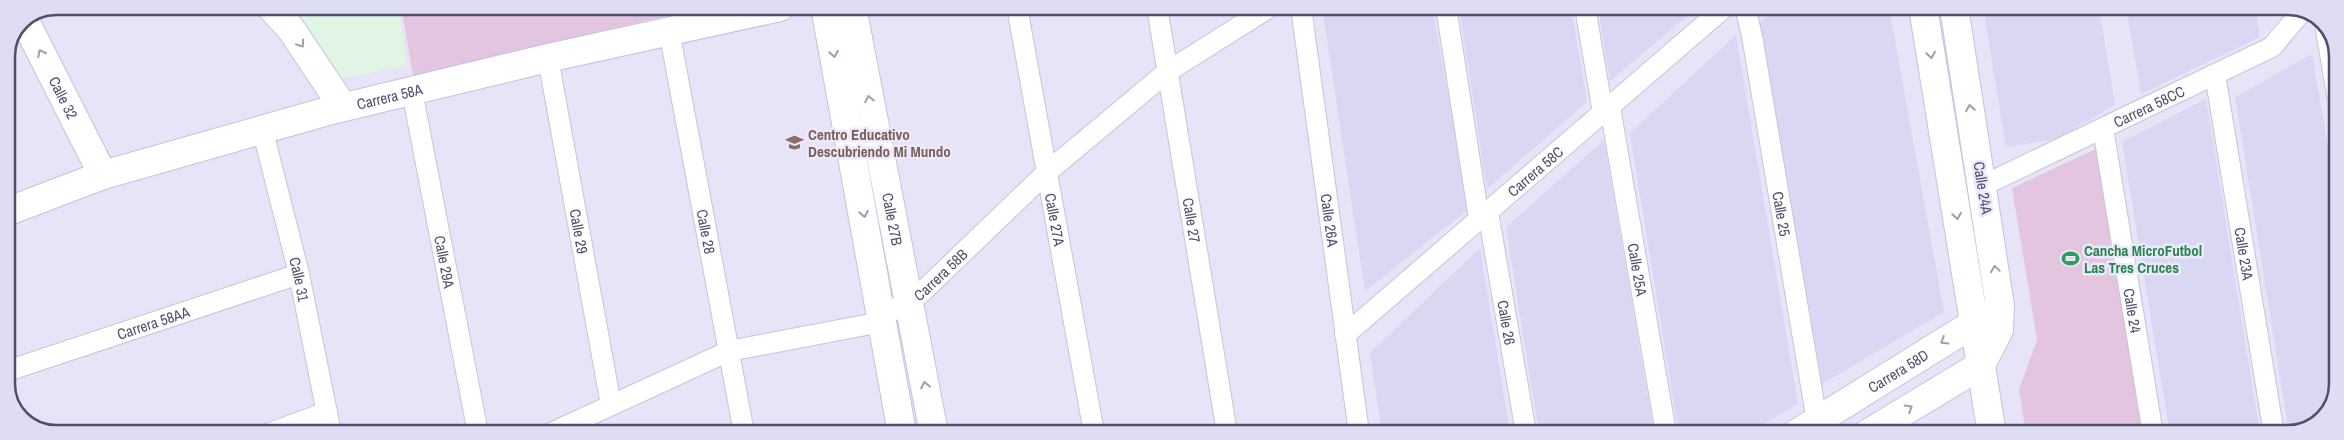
<svg xmlns="http://www.w3.org/2000/svg" width="2344" height="440" font-family="'Archivo Narrow',sans-serif">
	<style>
		.residential { fill: #d9d7f1 }
		.education { fill: #e1f5e4 }
		.green { fill: #e4c5e0 }
		.lines { fill: none; stroke-linecap: round; stroke-linejoin: round }
		.street-casing { stroke: #c4c4de; stroke-width: 22 }
		.secondary-casing { stroke: #c2c2e2; stroke-width: 30 }
		.street { stroke: #fff; stroke-width: 20 }
		.secondary { stroke: #fff; stroke-width: 28 }
		.oneway { stroke: #9d9faf }
		.labels { text-anchor: middle; dominant-baseline: central; stroke-width: 5; stroke-linejoin: round; paint-order: stroke }
		.street-label { font-size: 15px; fill: #4d516d; stroke: #ece9fc }
		.education-label { font-size: 15px; font-weight: bold; fill: #785e54; stroke: #ece9fc; text-anchor: start }
		.leisure-label { font-size: 15px; font-weight: bold; fill: #27864d; stroke: #ece9fc; text-anchor: start }
		.rim { fill: none; stroke: #4d516d; stroke-width: 2.5 }
	</style>
	<rect width="100%" height="100%" fill="#e7e4f8"/>
	<path class="residential" d="M1322,7H1432L1469,209L1365,291Z
		M1459,7H1571L1587,102L1487,189Z
		M1598,7H1698L1610,81Z
		M1778,7H1889L1944,312L1822,384L1760,23Z
		M1983,7H2099L2115,105L2056,139L2006,147Z
		M2126,7H2255L2260,37L2141,94Z
		M1736,35L1798,404L1747,434H1679L1630,133Z
		M2312,54L2337,198V393L2321,422L2289,433L2235,97Z
		M2206,99L2260,434H2170L2122,142Z
		M1604,140L1654,433H1539L1506,227Z
		M1480,248L1510,433H1382L1370,353Z"/>
	<path class="education" d="M289,6H398L407,65L341,79L300,19Z"/>
	<path class="green" d="M401,6L704,7L413,76Z
		M2098,148L2142,434H2026L2019,390L2037,340L2012,188Z"/>
	<g class="lines">
		<defs>
			<g id="street">
				<path id="s1" d="M1017,7L1094,433"/>
				<path id="s2" d="M1157,7L1227,433"/>
				<path id="s3" d="M1301,7L1359,433"/>
				<path d="M1446,7L1479,219"/>
				<path d="M1585,7L1603,113"/>
				<path id="s4" d="M1745,7L1752,36L1817,421"/>
				<path d="M2325,24L2337,95"/>
				<path id="s5" d="M669,30L744,433"/>
				<path id="s6" d="M548,58L611,405"/>
				<path id="s7" d="M2215,74L2274,434"/>
				<path id="s8" d="M412,91L478,433"/>
				<path id="s9" d="M1610,107L1666,433"/>
				<path id="s10" d="M262,128L299,274L331,433"/>
				<path id="s11" d="M2103,128L2153,434"/>
				<path id="s12" d="M1982,186L2272,47L2303,10"/>
				<path id="s13" d="M1488,212L1526,433"/>
				<path id="s14" d="M1345,335L1725,7"/>
				<path id="s15" d="M7,371L299,274"/>
				<path d="M270,433L327,412"/>
				<path id="s16" d="M551,433L729,351L871,324L921,293L1046,173L1167,72L1270,7"/>
			</g>
			<g id="secondary">
				<path d="M270,6L291,29L343,107"/>
				<path d="M825,7L902,433"/>
				<path id="s17" d="M852,7L934,433"/>
				<path d="M1923,7L1992,434"/>
				<path id="s18" d="M24,19L103,175"/>
				<path id="s19" d="M6,212L103,175L328,111L548,58L780,7"/>
				<path id="s20" d="M1796,434L1989,314"/>
				<path d="M1867,434L1981,365L1999,330L2000,306L1954,7"/>
			</g>
		</defs>
		<use href="#street" class="street-casing"/>
		<use href="#secondary" class="secondary-casing"/>
		<use href="#street" class="street"/>
		<use href="#secondary" class="secondary"/>
	</g>
	<defs><path id="oneway-chevron" d="M-2-3.5L2.5 0L-2 3.5" fill="none" stroke-width="1.6" stroke-linecap="round" stroke-linejoin="round" transform="scale(1.25)"/></defs>
	<g class="oneway">
		<use href="#oneway-chevron" transform="translate(301 44) rotate(56)"/>
		<use href="#oneway-chevron" transform="translate(41 53) rotate(-117)"/>
		<use href="#oneway-chevron" transform="translate(834 54) rotate(80)"/>
		<use href="#oneway-chevron" transform="translate(1931 55) rotate(81)"/>
		<use href="#oneway-chevron" transform="translate(869 99) rotate(-101)"/>
		<use href="#oneway-chevron" transform="translate(1970 108) rotate(-99)"/>
		<use href="#oneway-chevron" transform="translate(864 214) rotate(80)"/>
		<use href="#oneway-chevron" transform="translate(1957 216) rotate(81)"/>
		<use href="#oneway-chevron" transform="translate(1995 269) rotate(-98)"/>
		<use href="#oneway-chevron" transform="translate(1944 341) rotate(148)"/>
		<use href="#oneway-chevron" transform="translate(925 385) rotate(-101)"/>
		<use href="#oneway-chevron" transform="translate(1909 408) rotate(-31)"/>
	</g>
	<defs>
		<symbol id="school-bare" viewBox="-9 -9 18 18"><path d="M0-5L7-2L0 1L-7-2ZM-4 1L0 2.5L4 1V4Q0 6-4 4Z" fill="#8d6e63" stroke="#ece9fc" stroke-width="2.5" paint-order="stroke"/></symbol>
		<symbol id="stadium-bare" viewBox="-9 -9 18 18"><path d="M0-5a6.5 5 0 1 0 0 10a6.5 5 0 1 0 0-10ZM-3.5-1.8h7v3.6h-7Z" fill="#2e9e5b" stroke="#ece9fc" stroke-width="2.5" paint-order="stroke"/></symbol>
	</defs>
	<g fill-rule="evenodd">
		<use href="#school-bare" x="782" y="130" width="25" height="25"/>
		<use href="#stadium-bare" x="2058" y="246" width="25" height="25"/>
	</g>
	<g class="labels">
		<g class="street-label">
			<text stroke="none"><textPath href="#s19" startOffset="401">Carrera 58A</textPath></text>
			<text stroke="none"><textPath href="#s18" startOffset="88">Calle 32</textPath></text>
			<text stroke="none"><textPath href="#s12" startOffset="185">Carrera 58CC</textPath></text>
			<text stroke="none"><textPath href="#s14" startOffset="251">Carrera 58C</textPath></text>
			<text transform="translate(1983 188) rotate(81)">Calle 24A</text>
			<text stroke="none"><textPath href="#s4" startOffset="210">Calle 25</textPath></text>
			<text stroke="none"><textPath href="#s17" startOffset="216">Calle 27B</textPath></text>
			<text stroke="none"><textPath href="#s1" startOffset="216">Calle 27A</textPath></text>
			<text stroke="none"><textPath href="#s2" startOffset="216">Calle 27</textPath></text>
			<text stroke="none"><textPath href="#s3" startOffset="215">Calle 26A</textPath></text>
			<text stroke="none"><textPath href="#s6" startOffset="176">Calle 29</textPath></text>
			<text stroke="none"><textPath href="#s5" startOffset="205">Calle 28</textPath></text>
			<text stroke="none"><textPath href="#s7" startOffset="182">Calle 23A</textPath></text>
			<text stroke="none"><textPath href="#s8" startOffset="174">Calle 29A</textPath></text>
			<text stroke="none"><textPath href="#s9" startOffset="165">Calle 25A</textPath></text>
			<text stroke="none"><textPath href="#s16" startOffset="426">Carrera 58B</textPath></text>
			<text stroke="none"><textPath href="#s10" startOffset="156">Calle 31</textPath></text>
			<text stroke="none"><textPath href="#s11" startOffset="185">Calle 24</textPath></text>
			<text stroke="none"><textPath href="#s15" startOffset="154">Carrera 58AA</textPath></text>
			<text stroke="none"><textPath href="#s13" startOffset="112">Calle 26</textPath></text>
			<text stroke="none"><textPath href="#s20" startOffset="120">Carrera 58D</textPath></text>
		</g>
		<g class="education-label">
			<text x="808" y="134">Centro Educativo<tspan x="808" dy="17">Descubriendo Mi Mundo</tspan></text>
		</g>
		<g class="leisure-label">
			<text x="2084" y="250">Cancha MicroFutbol<tspan x="2084" dy="17">Las Tres Cruces</tspan></text>
		</g>
	</g>
	<path d="M0 0H2344V440H0ZM56 15H2288A41 41 0 0 1 2329 56V384A41 41 0 0 1 2288 425H56A41 41 0 0 1 15 384V56A41 41 0 0 1 56 15Z" fill="#dfddf1" fill-rule="evenodd"/>
	<path class="rim" d="M56 15H2288A41 41 0 0 1 2329 56V384A41 41 0 0 1 2288 425H56A41 41 0 0 1 15 384V56A41 41 0 0 1 56 15Z"/>
</svg>
